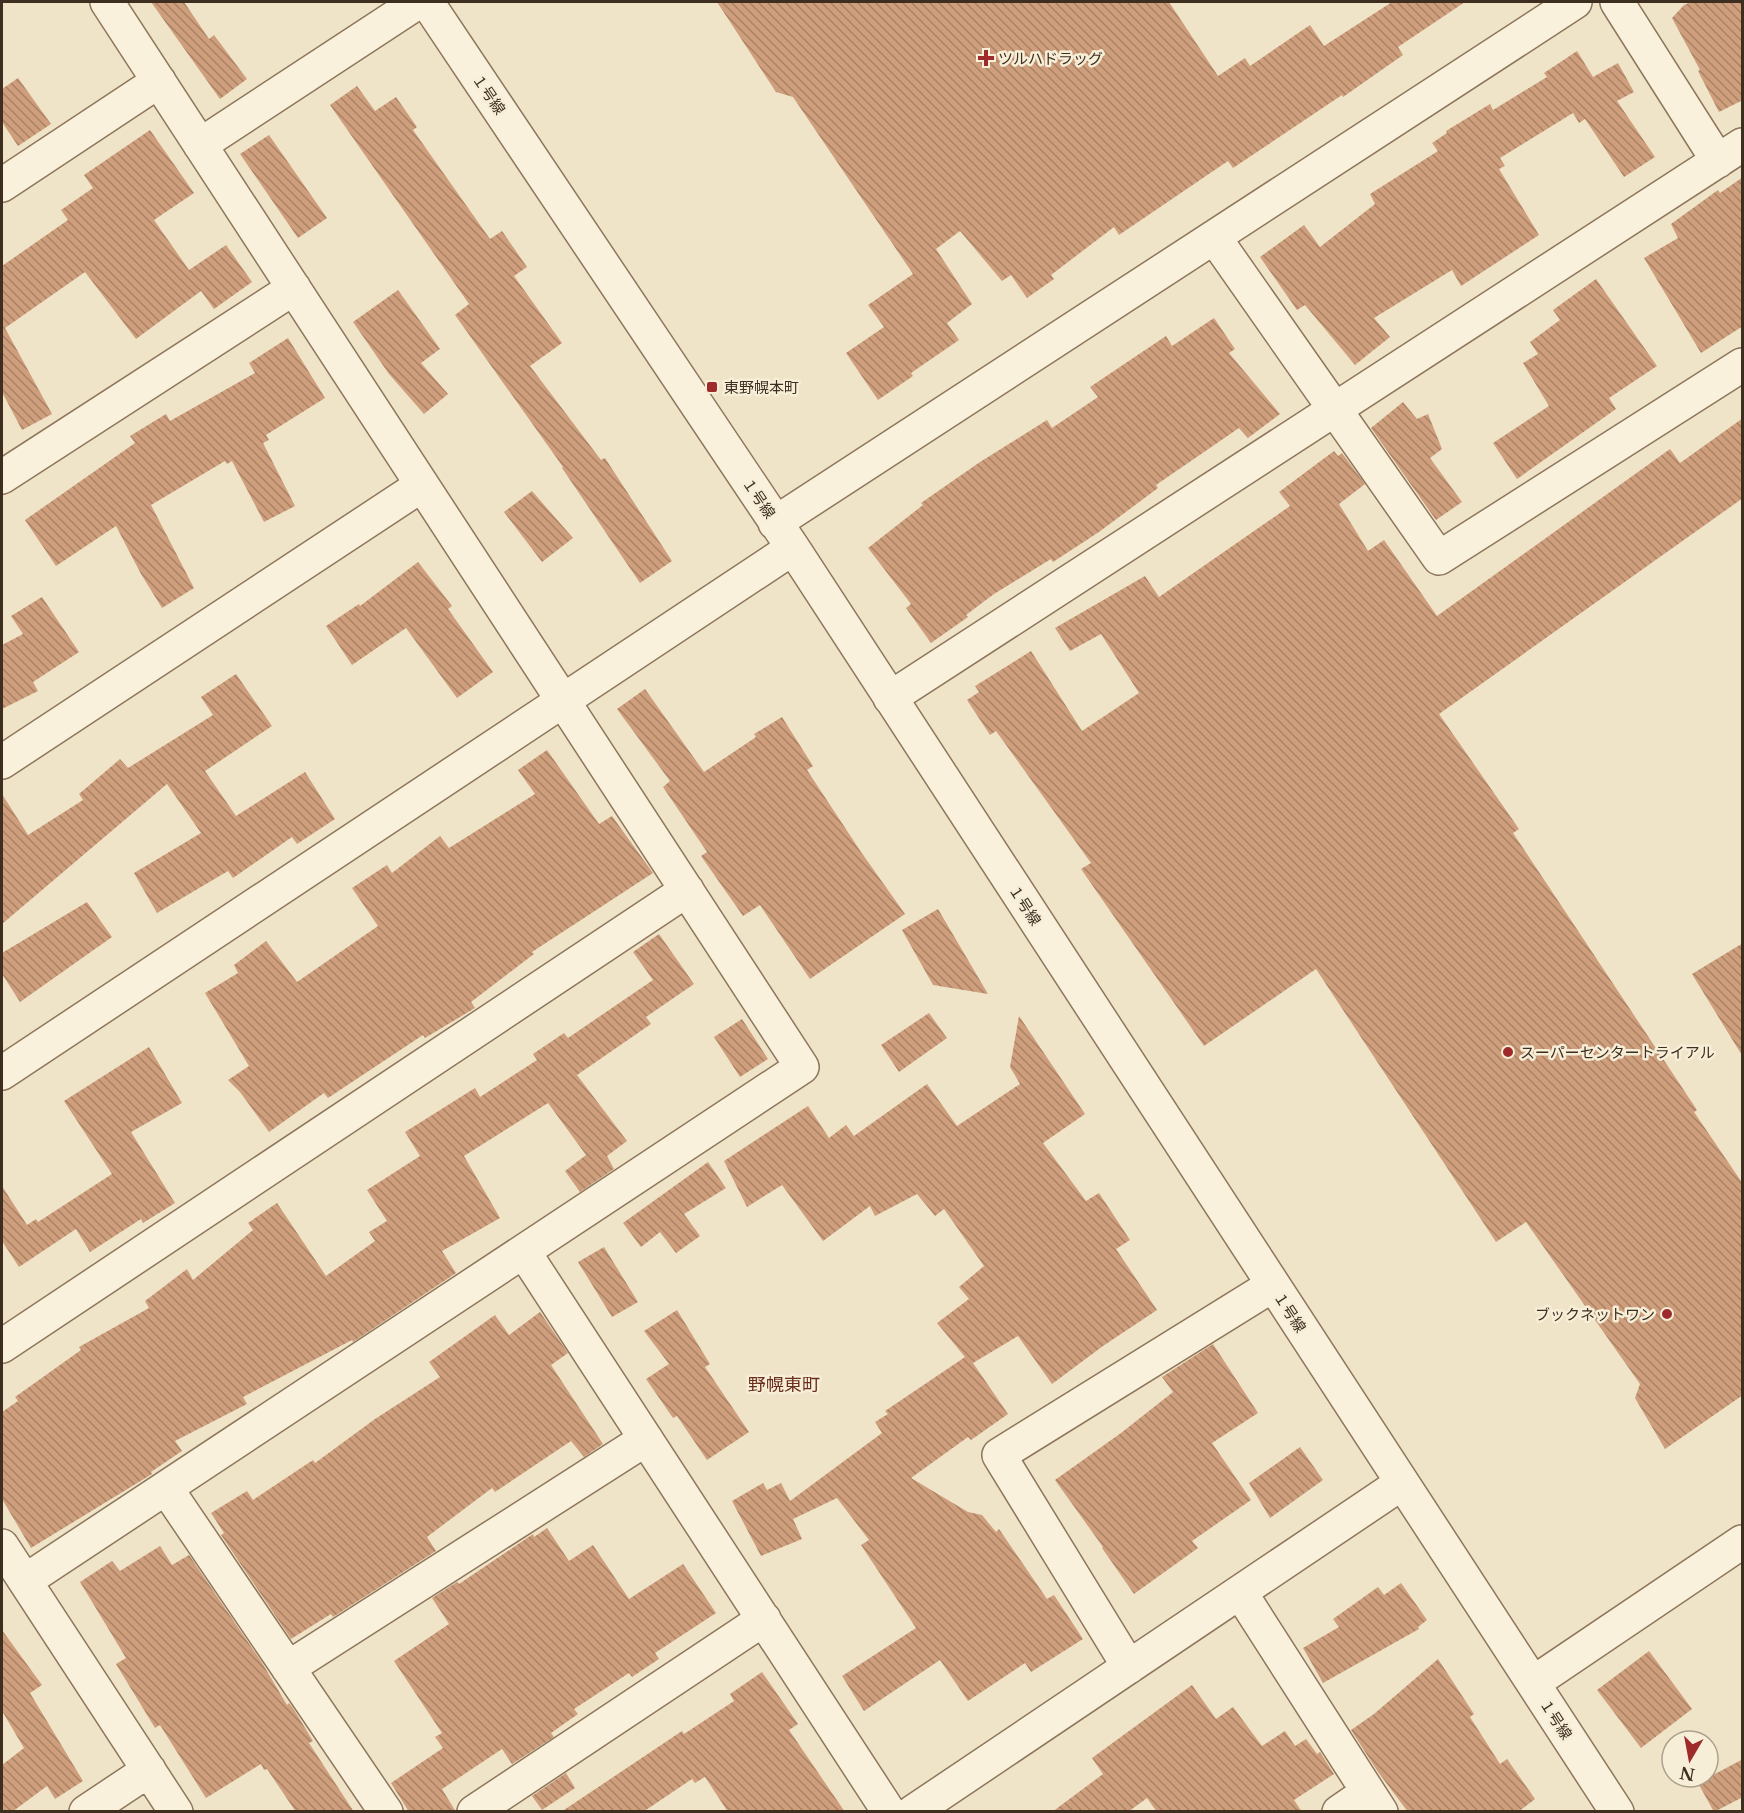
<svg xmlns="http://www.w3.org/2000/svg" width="1744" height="1813" font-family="'Libre Baskerville','Noto Sans JP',serif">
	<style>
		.building { fill: url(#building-back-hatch) }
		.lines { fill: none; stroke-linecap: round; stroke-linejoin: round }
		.minor-casing { stroke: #8d765c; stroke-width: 36 }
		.minor { stroke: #faf1dc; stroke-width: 33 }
		.poi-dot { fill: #9e2a2b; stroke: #f7eed8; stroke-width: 2 }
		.labels { text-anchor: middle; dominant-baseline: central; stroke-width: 5; stroke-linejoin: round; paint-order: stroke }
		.poi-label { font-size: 15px; fill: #3d2e20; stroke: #f7eed8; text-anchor: start }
		.street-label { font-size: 15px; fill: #3d2e20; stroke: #f7eed8 }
		.quarter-label { font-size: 18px; fill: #6b2e1e; stroke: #f7eed8 }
	</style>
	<defs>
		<pattern id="building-back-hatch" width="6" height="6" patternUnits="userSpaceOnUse" patternTransform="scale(1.5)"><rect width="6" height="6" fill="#cf9f7d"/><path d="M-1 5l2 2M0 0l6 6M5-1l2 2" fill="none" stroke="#a98266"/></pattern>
	</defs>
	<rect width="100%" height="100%" fill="#f0e4c8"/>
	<path class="building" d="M151,2H184L209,39L214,35L247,79L220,99Z
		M717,2H1169L1218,76L1245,58L1250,66L1310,25L1324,46L1392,2H1465L1398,47L1403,55L1343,97L1342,95L1233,168L1228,161L1119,235L1114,227L1051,275L1054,279L1027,298L1011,275L1002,281L960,231L936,249L972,304L947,323L959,340L911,373L913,376L878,400L846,353L884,327L868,305L913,274L793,97L776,92Z
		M1691,2H1743V100L1719,112L1698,71L1700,70L1672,18L1684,5Z
		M1577,51L1593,77L1618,63L1634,92L1617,101L1655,157L1624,177L1585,119L1579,123L1573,113L1500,158L1505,166L1499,169L1539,235L1461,286L1452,270L1374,318L1390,337L1355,365L1305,305L1297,310L1260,257L1304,225L1320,247L1375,204L1370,194L1438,151L1432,143L1447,133L1446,131L1490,104L1493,110L1547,77L1544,73Z
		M18,78L51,124L18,146L2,122V89Z
		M357,86L375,111L396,97L417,127L413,130L490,239L502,231L527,267L514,276L562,343L530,366L601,460L605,458L672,561L640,583L562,468L563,467L455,315L469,304L330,105Z
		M150,130L194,193L154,220L189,270L226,245L252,282L214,309L201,291L136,339L85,272L5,328L52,414L22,430L2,392V266L68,220L61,210L93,188L84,175Z
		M269,135L327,218L298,238L240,154Z
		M1743,177V326L1701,353L1644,258L1678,238L1671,224L1718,190L1720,193Z
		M1596,279L1657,366L1609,398L1616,409L1517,479L1493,443L1549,406L1523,363L1538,354L1530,342L1560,320L1553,310Z
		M398,290L440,349L421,363L448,394L424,414L389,374L353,322Z
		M1214,318L1235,349L1229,353L1280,414L1248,438L1239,428L1156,485L1158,488L1099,532L1053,562L1051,559L994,594L966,615L968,617L931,643L906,608L911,604L868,548L923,505L921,503L980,462L1047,420L1052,428L1098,397L1090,387L1166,336L1172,346Z
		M288,338L325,398L266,435L269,440L263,443L295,506L264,522L232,461L227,464L225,461L151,505L194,588L162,608L141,574L116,526L56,566L25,520L135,443L130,436L166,414L170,421L255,373L249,363Z
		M1403,402L1417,419L1428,414L1442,449L1430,458L1462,502L1436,520L1371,428Z
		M1743,418V498L1439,714L1519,829L1513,833L1697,1110L1694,1112L1743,1184V1395L1665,1449L1635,1398L1640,1384L1526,1222L1496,1242L1316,969L1204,1046L1081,869L1091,863L996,731L990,735L967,700L979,692L975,686L1031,651L1082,731L1139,693L1101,634L1070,651L1055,628L1145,576L1159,597L1290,506L1279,492L1334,451L1338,456L1342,453L1365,484L1339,504L1368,551L1384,540L1437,616L1670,449L1680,463Z
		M532,491L573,538L542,562L504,512Z
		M418,562L452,606L448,609L493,672L457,698L406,628L352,665L326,626L359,604L360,606Z
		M42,597L79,652L33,682L38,691L2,709V645L23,634L11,616Z
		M236,674L272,726L205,771L236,816L305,772L335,819L297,844L292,837L233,878L228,871L157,913L134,873L201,833L167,784L2,924V794L28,835L83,800L79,794L120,759L128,768L213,715L201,697Z
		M645,689L704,772L756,737L754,734L782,717L813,766L807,770L861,852L905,914L810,979L760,905L743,916L701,856L707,852L663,787L670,781L617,709Z
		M547,750L599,824L612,816L653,873L532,952L534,954L471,1002L475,1008L425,1038L423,1035L328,1098L324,1093L269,1132L240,1092L228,1080L249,1066L205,993L238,973L234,965L266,941L297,982L378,926L352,888L387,865L392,873L440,836L449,848L535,794L518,770Z
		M87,902L112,937L20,1002L2,974V953Z
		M938,909L988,994L933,985L902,930Z
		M659,934L694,984L646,1017L651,1024L577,1075L627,1141L607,1156L614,1169L580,1192L565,1171L586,1155L548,1103L464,1156L500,1218L442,1251L456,1273L353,1342L352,1340L243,1397L247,1404L175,1441L182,1451L151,1472L152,1474L31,1548L2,1499V1412L18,1401L15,1397L81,1350L79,1347L149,1308L145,1301L187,1269L193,1280L253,1230L248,1223L277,1203L326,1276L375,1241L369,1232L387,1221L367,1190L420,1156L405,1132L475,1088L480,1097L537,1060L533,1054L564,1033L568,1038L653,980L633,952Z
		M1743,943V1057L1692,974Z
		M929,1013L947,1038L899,1072L881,1045Z
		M1019,1016L1085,1114L1043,1143L1086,1201L1099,1193L1130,1240L1116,1249L1157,1310L1103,1346L1052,1384L1018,1336L973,1363L1008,1414L971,1440L968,1437L911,1478L968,1512L982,1515L996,1532L999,1529L1047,1599L1054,1595L1083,1639L1031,1672L1025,1663L968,1701L940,1660L864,1711L842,1676L916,1628L861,1545L869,1540L837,1498L793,1519L802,1539L761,1556L732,1501L763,1483L767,1490L781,1483L790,1501L882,1433L875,1422L888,1414L885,1411L965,1357L937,1323L969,1299L959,1287L984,1266L944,1209L935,1216L917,1194L875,1216L870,1206L823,1241L782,1185L747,1207L724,1161L808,1106L829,1138L846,1125L854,1136L927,1084L957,1126L1020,1084L1010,1067Z
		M742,1019L768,1059L740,1077L714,1037Z
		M149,1047L182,1103L131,1132L175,1203L143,1223L141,1219L90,1252L76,1229L19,1267L2,1241V1186L27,1225L36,1219L38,1222L112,1174L64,1101Z
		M708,1162L726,1188L684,1214L700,1236L676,1253L660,1232L641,1247L623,1223Z
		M604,1247L638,1302L612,1317L578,1262Z
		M677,1310L710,1364L705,1367L749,1432L707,1460L677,1416L673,1418L646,1379L669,1364L644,1331Z
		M540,1312L568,1353L551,1365L603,1444L584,1457L571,1441L495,1492L492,1488L427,1537L436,1551L333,1617L331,1614L291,1639L221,1535L224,1533L211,1513L247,1491L253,1500L313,1460L315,1463L375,1419L440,1377L429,1362L495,1315L509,1335Z
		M1213,1344L1258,1413L1212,1443L1251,1500L1192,1541L1198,1548L1134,1594L1102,1548L1103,1547L1055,1480L1121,1433L1173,1392L1162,1377Z
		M1300,1447L1323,1480L1270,1518L1249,1483Z
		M547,1528L569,1561L593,1545L629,1599L683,1564L716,1613L655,1653L659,1659L632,1677L629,1673L574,1709L578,1714L551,1733L554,1737L512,1764L502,1749L442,1789L456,1812H409L391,1783L443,1748L435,1737L442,1733L394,1661L449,1624L432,1598L457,1582L459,1584L533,1534L534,1537Z
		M160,1546L172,1565L189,1555L261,1661L287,1705L289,1703L293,1708L313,1741L309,1743L354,1812H296L267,1769L264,1770L261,1764L206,1798L160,1725L155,1728L116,1664L126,1658L80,1582L112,1561L120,1571Z
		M1401,1583L1427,1620L1418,1627L1419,1629L1323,1683L1303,1648L1339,1627L1333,1619L1378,1587L1384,1595Z
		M2,1630L42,1685L30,1693L83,1781L55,1799L47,1786L12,1812H2V1765L24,1748L2,1711Z
		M1649,1651L1692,1709L1641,1748L1597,1690Z
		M1438,1659L1474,1714L1470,1717L1500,1764L1507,1759L1535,1799L1518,1812H1408L1378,1772L1351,1730L1374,1714Z
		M762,1672L798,1724L789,1730L845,1812H728L705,1777L695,1783L692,1779L643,1812H561L682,1731L684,1734L734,1701L730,1694Z
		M1192,1685L1216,1719L1233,1707L1262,1746L1285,1731L1295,1746L1306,1739L1317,1754L1320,1752L1334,1774L1294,1800L1302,1812H1157L1147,1798L1128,1812H1052L1103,1774L1092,1758Z
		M1743,1759V1797L1714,1812L1698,1783Z
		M566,1773L575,1788L542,1810L532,1796Z"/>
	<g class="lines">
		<defs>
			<path id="minor" d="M427,2L793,548L1617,1812
				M1617,2L1718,161
				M200,145L418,2
				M2,185L159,81
				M1214,237L1439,558L1742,365
				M2,477L294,288
				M775,523L1575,2
				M890,698L1742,145
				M2,762L422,485
				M2,1073L793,548
				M524,1252L889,1812
				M2,1346L687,890
				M166,1488L386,1812
				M2,1546L176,1812
				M25,1581L802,1067L107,2
				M1240,1592L1381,1812
				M1129,1667L999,1455L1273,1285
				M288,1668L646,1439
				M1533,1683L1742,1542
				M86,1812L149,1770
				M474,1812L764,1619
				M913,1812L1402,1483
				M1339,1812L1368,1792"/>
		</defs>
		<use href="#minor" class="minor-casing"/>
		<use href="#minor" class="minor"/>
	</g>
	<g class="poi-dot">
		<path d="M983 49h6v6h6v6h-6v6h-6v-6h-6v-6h6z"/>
		<rect x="706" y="381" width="12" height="12" rx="3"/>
		<circle cx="1508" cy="1052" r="6"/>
		<circle cx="1667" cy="1314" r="6"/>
	</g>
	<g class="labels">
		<g class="poi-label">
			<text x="998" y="58">ツルハドラッグ</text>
			<text x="724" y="387">東野幌本町</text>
			<text x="1520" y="1052">スーパーセンタートライアル</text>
			<text x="1655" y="1314" text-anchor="end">ブックネットワン</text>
		</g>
		<g class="street-label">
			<text transform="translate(489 94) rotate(56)">１号線</text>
			<text transform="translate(759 498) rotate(56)">１号線</text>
			<text transform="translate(1025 905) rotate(57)">１号線</text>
			<text transform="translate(1290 1312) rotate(57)">１号線</text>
			<text transform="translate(1556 1719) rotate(57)">１号線</text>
		</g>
		<g class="quarter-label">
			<text x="784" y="1385">野幌東町</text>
		</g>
	</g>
	<rect width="1744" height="1813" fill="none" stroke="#3d2e20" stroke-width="6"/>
	<g transform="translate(1690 1759) rotate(190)"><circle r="28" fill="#f7eed8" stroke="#ada18e" stroke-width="1.5"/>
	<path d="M0-4.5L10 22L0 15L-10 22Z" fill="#9e2a2b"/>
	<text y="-9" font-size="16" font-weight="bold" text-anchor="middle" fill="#3d2e20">N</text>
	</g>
</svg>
